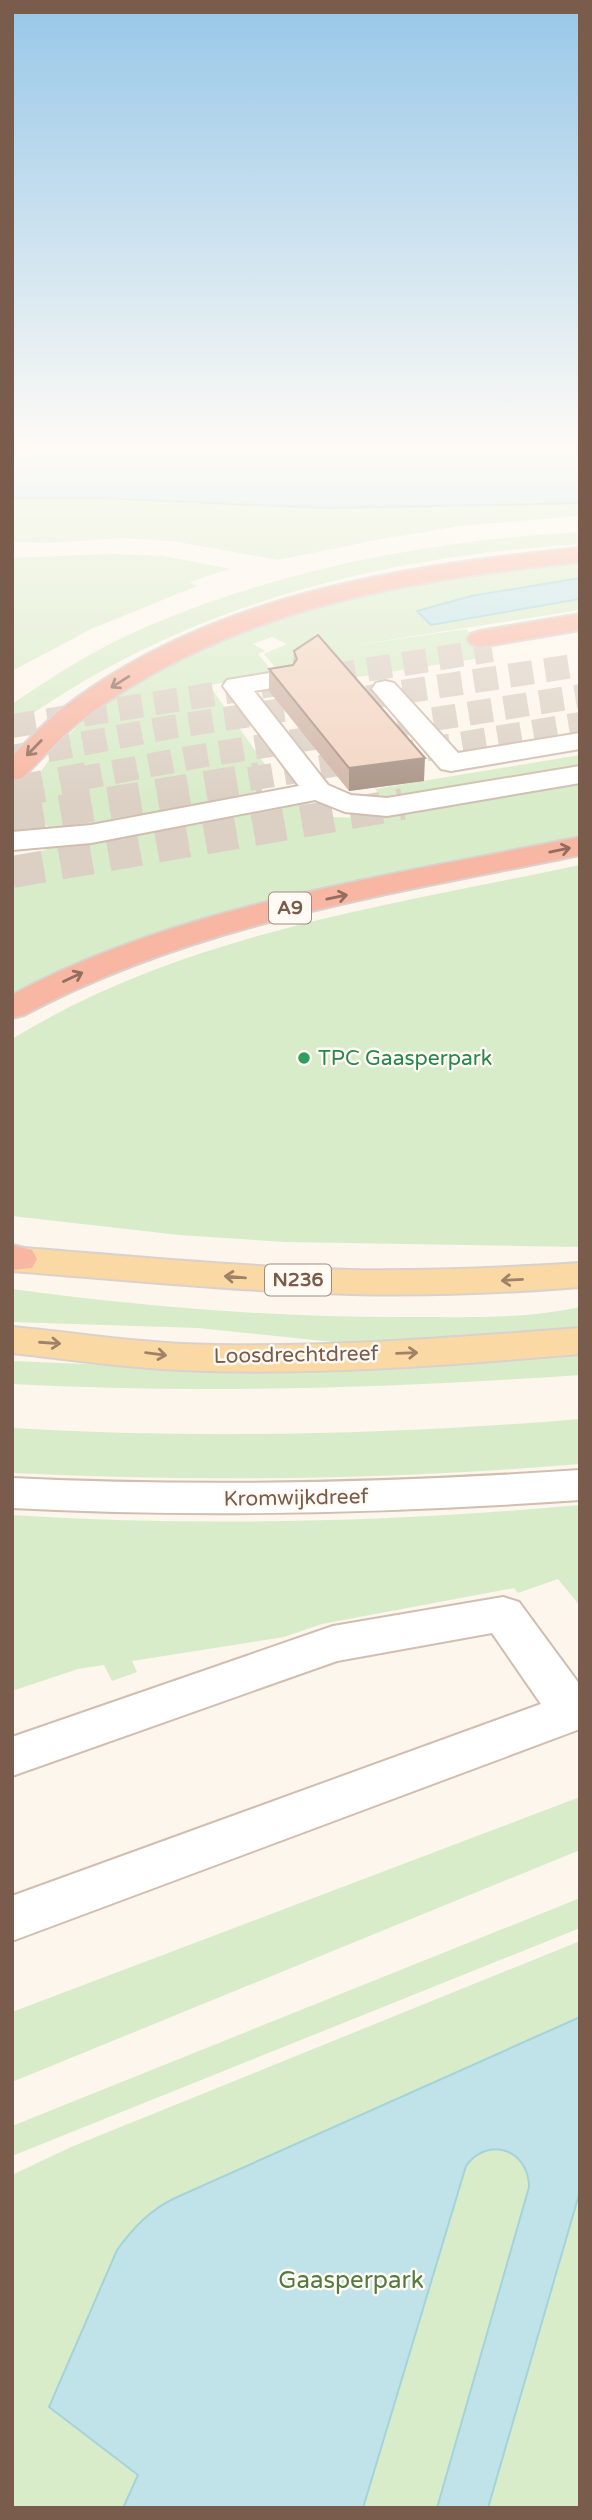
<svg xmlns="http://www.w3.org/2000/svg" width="592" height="2520" font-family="'Varela Round',sans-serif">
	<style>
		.green { fill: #d8ecc9 }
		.water { fill: #bfe3e8; stroke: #a5d3da; stroke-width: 2 }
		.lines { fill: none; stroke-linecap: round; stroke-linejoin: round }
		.highway-tunnel-far1 { stroke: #dcd0c4; stroke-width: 24; stroke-dasharray: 24 12; stroke-linecap: butt }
		.highway-tunnel { stroke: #dcd0c4; stroke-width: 32; stroke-dasharray: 32 17; stroke-linecap: butt }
		.minor-casing { stroke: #d1beb0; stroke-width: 4 }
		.major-casing { stroke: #dad1cd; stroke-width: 4 }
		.highway-casing { stroke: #dad1cd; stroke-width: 4 }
		.minor { fill: #fff; fill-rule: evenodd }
		.major { fill: #fbd9a5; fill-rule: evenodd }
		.highway { fill: #f7b7a3; fill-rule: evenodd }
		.wall { fill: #d1b7a8 }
		.shaded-wall { fill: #aa9588 }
		.building { fill: #f3d5c3; stroke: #aa9588; stroke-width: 2 }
		.oneway { stroke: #936e5e }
		.oneway2 { stroke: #a18267 }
		.leisure-dot { fill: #2e9e5b; stroke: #fffaf3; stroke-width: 2.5 }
		.labels { text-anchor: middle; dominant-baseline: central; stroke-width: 5; stroke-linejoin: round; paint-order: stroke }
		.shield { fill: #fffaf3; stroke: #a28b7f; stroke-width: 2 }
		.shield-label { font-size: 19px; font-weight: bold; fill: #7a5c4d }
		.leisure-label { font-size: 21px; fill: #27864d; stroke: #fffaf3; text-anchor: start }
		.street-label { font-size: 21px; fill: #7a5c4d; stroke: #fffaf3 }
		.near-park-label { font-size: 24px; fill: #537a41; stroke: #fffaf3 }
	</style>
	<rect width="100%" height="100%" fill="#fdf6ec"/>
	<path class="green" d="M12,498H96L327,508L580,503V516L460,526L381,539L278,560L172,541L122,538L48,543L12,542Z
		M580,532V544C374,557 181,606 12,728V704C49,679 86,655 126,636C269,571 424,541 580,532Z
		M109,554L164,556L230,569L190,582L197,586L91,629L12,671V558Z
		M580,560V578L471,596L418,611L431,625L580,599V610L337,648L466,629L493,656L333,681L289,685L264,654L287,644L272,637L253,644L265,651L258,654L275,674L209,685L271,773L259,795L62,832L51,831L34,809H23L28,800L23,799C41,771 59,743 84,720C120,687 164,665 208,647C264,622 324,601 384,588C448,575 515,569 580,560Z
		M580,755V769L383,799L375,789Z
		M580,780V837C507,853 434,868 361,883C238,910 125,936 12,993V860C22,856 43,853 50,847L306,799L312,807L321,805L331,817L362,818Z
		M580,865V1247L285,1242L179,1235L12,1216V1039C183,934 386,906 580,865Z
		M12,1289C146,1307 280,1318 415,1317C471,1317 526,1319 580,1307V1330L352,1344L198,1328L12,1322Z
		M580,1353V1375C390,1388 202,1394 12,1384V1361L132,1366Z
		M580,1419V1464C391,1480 201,1482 12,1473V1428C201,1439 391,1435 580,1419Z
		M580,1505V1606L558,1579L518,1593L514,1588L322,1624L284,1637L132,1661L137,1672L112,1681L104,1665L78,1669L12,1691V1515C200,1527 392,1522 580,1505Z
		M580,1797V1850L12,2082V2012Z
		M580,1898V1928L12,2156V2126Z
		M580,1941V2508H12V2175L71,2147Z"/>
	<path class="water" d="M12,451H580V503L327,508L96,498H12Z
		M580,578V599L431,625L417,611L471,596Z
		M580,2017V2191L488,2508H437L529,2187C529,2150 488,2135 466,2166L363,2508H123L138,2475L49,2407L117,2250C133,2228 150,2210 175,2198Z"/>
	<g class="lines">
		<path class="highway-tunnel-far1" d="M12,726L492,650
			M12,757L171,727L580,665
			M78,779L194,757L580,696
			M249,779L580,724"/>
		<path class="highway-tunnel" d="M12,792L87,778
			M12,819L260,778
			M12,872L403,804"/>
		<defs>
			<path id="minor" d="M282,671L291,673L295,679L291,685L254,691L328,785L351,795L387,798L580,766V783L387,816L345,812L315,800L91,843L12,850V832L91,825L299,786L223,686L227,680Z
				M385,681L394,683L458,753L580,733V749L451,771L441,769L372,689L376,683Z
				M580,1470V1500C390,1513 202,1518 12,1508V1478C202,1487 390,1483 580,1470Z
				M503,1597L519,1602L580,1685V1729L12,1941V1896L541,1704L492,1633L337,1661L12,1776V1737L333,1626Z"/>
			<path id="major" d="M12,1247C125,1256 238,1267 351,1270C427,1271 504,1268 580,1263V1287C504,1293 427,1296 351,1294C238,1291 125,1280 12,1271Z
				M12,1327C68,1332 125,1341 182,1344C314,1349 448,1338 580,1328V1354C448,1365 314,1376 182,1370C125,1368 68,1359 12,1353Z"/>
			<path id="highway" d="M580,548V562C400,581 227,610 79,722C59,738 41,760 22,778L12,780V756C27,742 42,725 58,712C205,596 399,566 580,548Z
				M580,614V630L480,647L471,644L467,639L471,634L480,631Z
				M580,837V855C391,894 195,923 24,1015L12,1018V995C182,904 392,876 580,837Z
				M12,1245L32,1250L37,1259L32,1268L12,1270Z"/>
		</defs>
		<use href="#minor" class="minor-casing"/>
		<use href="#major" class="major-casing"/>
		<use href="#highway" class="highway-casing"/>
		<use href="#minor" class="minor"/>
		<use href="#major" class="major"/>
		<use href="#highway" class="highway"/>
	</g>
	<path class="wall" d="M294,651L424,781L349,791L269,691V669L293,665Z"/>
	<path class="shaded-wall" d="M425,758L424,781L349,791V768Z"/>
	<path class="building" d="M318,635L425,758L349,768L269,669L293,665L297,659L294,651Z"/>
	<defs><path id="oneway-shaft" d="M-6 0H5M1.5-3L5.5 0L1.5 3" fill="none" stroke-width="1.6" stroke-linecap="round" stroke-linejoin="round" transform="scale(1.75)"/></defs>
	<g class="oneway">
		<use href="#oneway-shaft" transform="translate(120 682) rotate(148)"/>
		<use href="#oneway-shaft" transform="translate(34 748) rotate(134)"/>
		<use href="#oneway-shaft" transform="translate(560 850) rotate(-12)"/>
		<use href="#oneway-shaft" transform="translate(337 897) rotate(-12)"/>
		<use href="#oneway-shaft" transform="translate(73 977) rotate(-25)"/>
	</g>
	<g class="oneway2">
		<use href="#oneway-shaft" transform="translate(235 1277) rotate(-175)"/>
		<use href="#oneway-shaft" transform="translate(512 1280) rotate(177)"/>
		<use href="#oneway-shaft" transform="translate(50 1343) rotate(4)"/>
		<use href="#oneway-shaft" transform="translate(407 1353) rotate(-2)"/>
		<use href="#oneway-shaft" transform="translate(156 1354) rotate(7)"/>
	</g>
	<linearGradient id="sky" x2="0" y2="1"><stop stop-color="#97c7e8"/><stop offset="0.56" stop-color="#fefbf6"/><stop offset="1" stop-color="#fefbf6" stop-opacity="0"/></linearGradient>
	<rect width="592" height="804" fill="url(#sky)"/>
	<circle class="leisure-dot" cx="304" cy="1058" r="7"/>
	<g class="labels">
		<g class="shield">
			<rect x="269" y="892.5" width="42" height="31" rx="5"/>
			<rect x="265" y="1264.5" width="66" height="31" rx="5"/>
		</g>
		<g class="shield-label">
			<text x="290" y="908">A9</text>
			<text x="298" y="1280">N236</text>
		</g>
		<g class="leisure-label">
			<text x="318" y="1058">TPC Gaasperpark</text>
		</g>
		<g class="street-label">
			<text transform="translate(296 1355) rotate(-1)">Loosdrechtdreef</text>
			<text transform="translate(296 1498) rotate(-1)">Kromwijkdreef</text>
		</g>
		<g class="near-park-label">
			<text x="351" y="2280">Gaasperpark</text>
		</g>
	</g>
	<rect width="592" height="2520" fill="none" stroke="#7a5c4d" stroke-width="28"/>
</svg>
